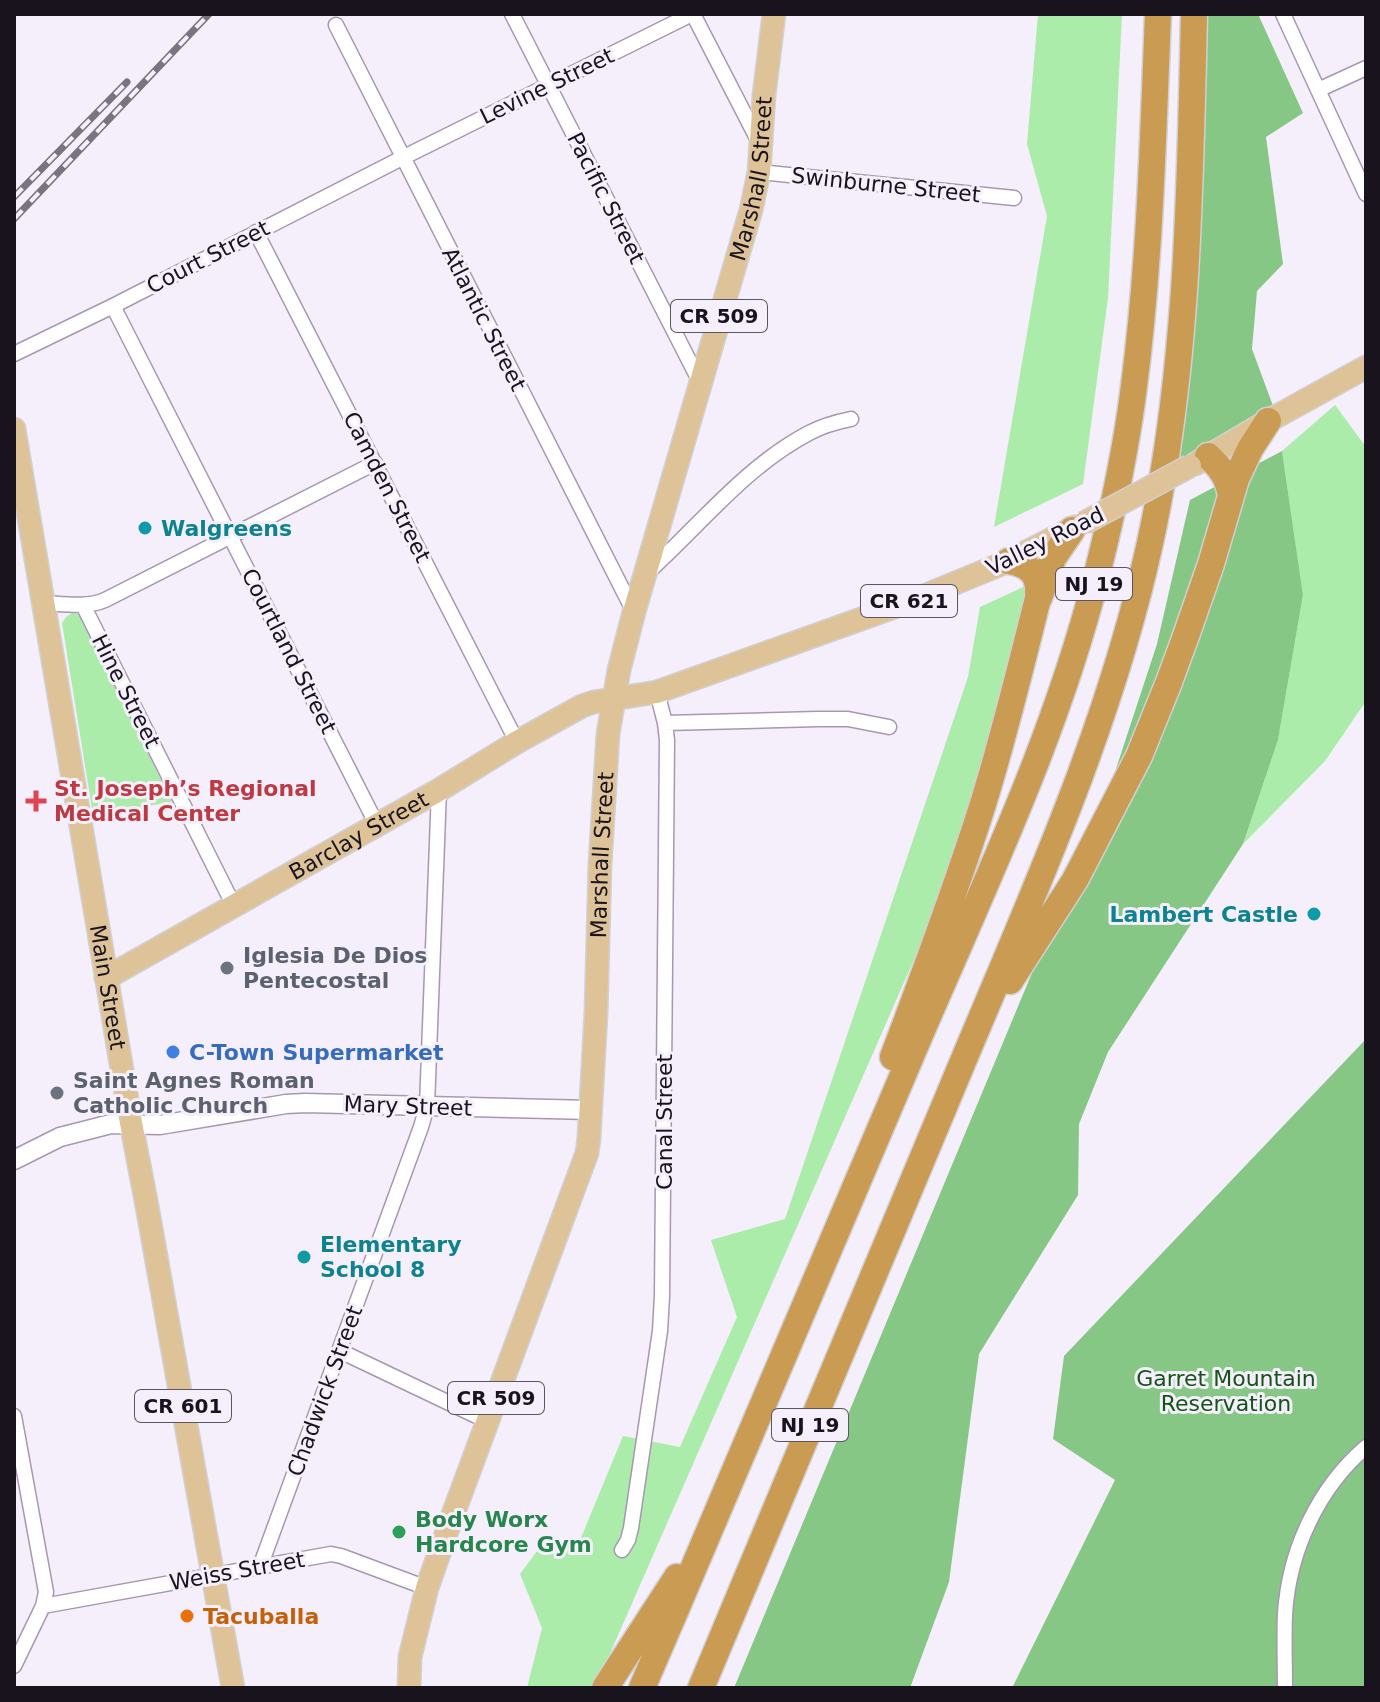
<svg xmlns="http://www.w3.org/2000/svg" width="1380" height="1702" font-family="'DejaVu Sans',sans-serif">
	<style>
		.green { fill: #abecaa }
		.forest { fill: #87c786 }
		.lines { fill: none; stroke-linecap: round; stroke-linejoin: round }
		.minor-casing { stroke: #a897b3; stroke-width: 17 }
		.tertiary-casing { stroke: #a897b3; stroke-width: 21 }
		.primary-casing { stroke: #d1d0d2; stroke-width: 25 }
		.motorway-casing { stroke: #d1d0d2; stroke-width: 29 }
		.minor { stroke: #fff; stroke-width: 14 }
		.tertiary { stroke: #fff; stroke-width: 18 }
		.primary { stroke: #dfc398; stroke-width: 22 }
		.motorway { stroke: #ca9b53; stroke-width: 26 }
		.rail-casing { stroke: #7b7480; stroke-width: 7 }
		.rail { stroke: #f5eefb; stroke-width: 4; stroke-dasharray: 12; stroke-linecap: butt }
		.primary-bridge-casing { stroke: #d1d0d2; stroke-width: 25; stroke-linecap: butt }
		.primary-bridge { stroke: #dfc398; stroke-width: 22 }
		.culture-dot { fill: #0f9aa8; stroke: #f5eefb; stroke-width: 3 }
		.health-dot { fill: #e0444e; stroke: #f5eefb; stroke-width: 3 }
		.worship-dot { fill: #6b7280; stroke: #f5eefb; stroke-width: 3 }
		.shop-dot { fill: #3f7fe0; stroke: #f5eefb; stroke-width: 3 }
		.leisure-dot { fill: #2e9e5b; stroke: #f5eefb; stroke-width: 3 }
		.food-dot { fill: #e8710a; stroke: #f5eefb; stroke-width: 3 }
		.labels { text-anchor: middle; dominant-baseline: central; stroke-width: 6; stroke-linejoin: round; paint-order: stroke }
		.shield { fill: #f5eefb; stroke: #5b5560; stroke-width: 2 }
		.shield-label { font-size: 20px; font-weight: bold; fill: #19131e }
		.street-label { font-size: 22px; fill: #19131e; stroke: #f5eefb }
		.culture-label { font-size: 22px; font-weight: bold; fill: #0d838f; stroke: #f5eefb; text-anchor: start }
		.health-label { font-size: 22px; font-weight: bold; fill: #be3a42; stroke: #f5eefb; text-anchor: start }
		.worship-label { font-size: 22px; font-weight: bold; fill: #5b616d; stroke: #f5eefb; text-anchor: start }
		.shop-label { font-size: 22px; font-weight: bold; fill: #366cbe; stroke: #f5eefb; text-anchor: start }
		.park-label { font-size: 22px; fill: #135517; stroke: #f5eefb }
		.leisure-label { font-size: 22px; font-weight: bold; fill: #27864d; stroke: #f5eefb; text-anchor: start }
		.food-label { font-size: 22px; font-weight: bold; fill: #c56008; stroke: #f5eefb; text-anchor: start }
	</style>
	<rect width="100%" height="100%" fill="#f5eefb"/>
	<path class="green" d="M1038,14H1122L1108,298L1083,484L994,527L1047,216L1027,144Z
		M1335,405L1366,447V701L1325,761L1243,844L1278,740L1303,595L1282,451Z
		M1062,569L976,818L605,1665L590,1688H527L542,1628L520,1574L546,1539L576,1550L623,1436L680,1447L737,1317L711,1240L785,1219L968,677L980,607Z
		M72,613L79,614L172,802L93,815L62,623L66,617Z"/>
	<path class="forest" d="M1207,14H1258L1303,113L1266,137L1283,264L1257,291L1252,349L1276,414L1186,468L1177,458Z
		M1282,451L1303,595L1278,740L1243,844L1108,1052L1079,1124L1078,1195L979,1354L949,1582L910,1688H734L1112,781L1157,644L1190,500Z
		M1366,1039V1688H1012L1115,1480L1053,1439L1064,1356Z"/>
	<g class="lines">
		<defs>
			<path id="minor" d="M512,14L700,382
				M693,14L759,142
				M1283,14L1366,194
				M336,25L634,612
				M1318,90L1366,68
				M759,172L1014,198
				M256,232L517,742
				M113,306L377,825
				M14,354L113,306L402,158L692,14
				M648,572C700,525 746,466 809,433C822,426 836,422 851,419
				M44,603C64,604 86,608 105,600L375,463
				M83,605L234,906
				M665,723L818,719H848L889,727
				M340,1351L487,1421
				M14,1416L46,1592L43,1606L14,1666
				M622,1550L628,1540L631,1528L660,1331L662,1296L667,740L665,723L657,692
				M260,1567L421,1127L427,1106L439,790
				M43,1606L331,1554L341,1556L427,1588
				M1285,1688C1285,1664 1284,1639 1285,1614C1289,1551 1318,1488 1366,1447"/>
			<path id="tertiary" d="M14,1160L60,1137L111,1124L160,1125L286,1104L305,1103L591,1110"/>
			<g id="primary">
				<path id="s1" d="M14,429L131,1123L147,1206L233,1688"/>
				<path d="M1195,464L1268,421L1366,367"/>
				<path id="s2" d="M106,978L439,790L517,742L582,706L594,702L657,692L914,600L1009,561L1075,527"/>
				<path id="s3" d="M409,1688L410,1657L427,1588L448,1528L587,1153L589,1138L596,1013L600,864L608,734L619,670L634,612L751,210L759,172L764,95L774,14"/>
			</g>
			<path id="motorway" d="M1208,456C1222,469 1228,478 1231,496
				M1039,598L1053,558L1072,530
				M1010,981L1075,880L1139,756L1169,682L1187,633L1211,564L1236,479L1250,449L1268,421
				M893,1057C925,973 956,889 983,804C1004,736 1021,667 1038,598C1040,575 1031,565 1009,561
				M605,1688L677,1577
				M642,1688C735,1473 826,1257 917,1042C982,890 1055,739 1096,578C1112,515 1126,451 1134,386C1150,263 1153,138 1158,14
				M701,1688C788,1478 877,1269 964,1059C1035,890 1111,722 1150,543C1188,369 1190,191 1194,14"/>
		</defs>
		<use href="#minor" class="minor-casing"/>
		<use href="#tertiary" class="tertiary-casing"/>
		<use href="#primary" class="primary-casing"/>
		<use href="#motorway" class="motorway-casing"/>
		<use href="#minor" class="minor"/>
		<use href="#tertiary" class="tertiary"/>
		<use href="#primary" class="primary"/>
		<use href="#motorway" class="motorway"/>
		<defs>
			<path id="rail" d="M14,197L127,82
				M14,219L209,14"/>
		</defs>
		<use href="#rail" class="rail-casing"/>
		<use href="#rail" class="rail"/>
		<defs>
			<path id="primary-bridge" d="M1084,523L1190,466"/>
		</defs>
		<use href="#primary-bridge" class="primary-bridge-casing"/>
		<use href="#primary-bridge" class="primary-bridge"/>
	</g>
	<g class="culture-dot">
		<circle cx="145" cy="528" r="8"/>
		<circle cx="1314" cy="914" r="8"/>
		<circle cx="304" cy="1257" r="8"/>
	</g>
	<path class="health-dot" d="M32 789h8v8h8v8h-8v8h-8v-8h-8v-8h8z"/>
	<g class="worship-dot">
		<circle cx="227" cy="968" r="8"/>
		<circle cx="57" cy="1093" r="8"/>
	</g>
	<circle class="shop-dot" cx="173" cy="1052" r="8"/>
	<circle class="leisure-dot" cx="399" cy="1532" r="8"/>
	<circle class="food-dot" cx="187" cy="1616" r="8"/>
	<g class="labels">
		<g class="shield">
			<rect x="671" y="300" width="96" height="32" rx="6"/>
			<rect x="1056" y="568" width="76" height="32" rx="6"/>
			<rect x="861" y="585" width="96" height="32" rx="6"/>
			<rect x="448" y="1382" width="96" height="32" rx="6"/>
			<rect x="135" y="1390" width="96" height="32" rx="6"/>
			<rect x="772" y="1409" width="76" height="32" rx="6"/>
		</g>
		<g class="shield-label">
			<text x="719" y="316">CR 509</text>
			<text x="1094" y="584">NJ 19</text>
			<text x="909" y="601">CR 621</text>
			<text x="496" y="1398">CR 509</text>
			<text x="183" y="1406">CR 601</text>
			<text x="810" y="1425">NJ 19</text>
		</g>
		<g class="street-label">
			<text transform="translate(547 86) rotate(-26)">Levine Street</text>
			<text stroke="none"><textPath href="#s3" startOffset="1560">Marshall Street</textPath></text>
			<text transform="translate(886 185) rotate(6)">Swinburne Street</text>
			<text transform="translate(606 198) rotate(63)">Pacific Street</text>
			<text transform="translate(208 257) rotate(-27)">Court Street</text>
			<text transform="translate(484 319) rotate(63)">Atlantic Street</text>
			<text transform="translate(387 487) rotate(63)">Camden Street</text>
			<text transform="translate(1045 541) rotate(-26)">Valley Road</text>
			<text transform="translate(289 651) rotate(63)">Courtland Street</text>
			<text transform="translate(126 691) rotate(63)">Hine Street</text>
			<text stroke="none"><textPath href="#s2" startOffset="290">Barclay Street</textPath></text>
			<text stroke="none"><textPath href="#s3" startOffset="864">Marshall Street</textPath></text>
			<text stroke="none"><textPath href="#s1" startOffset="566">Main Street</textPath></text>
			<text transform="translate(408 1106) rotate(2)">Mary Street</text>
			<text transform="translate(664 1122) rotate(-90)">Canal Street</text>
			<text transform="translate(325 1391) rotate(-70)">Chadwick Street</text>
			<text transform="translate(237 1571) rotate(-10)">Weiss Street</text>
		</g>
		<g class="culture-label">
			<text x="161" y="528">Walgreens</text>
			<text x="1298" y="914" text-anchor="end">Lambert Castle</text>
			<text x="320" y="1244">Elementary<tspan x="320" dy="25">School 8</tspan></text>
		</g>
		<g class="health-label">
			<text x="54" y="788">St. Joseph’s Regional<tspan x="54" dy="25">Medical Center</tspan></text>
		</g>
		<g class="worship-label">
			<text x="243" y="955">Iglesia De Dios<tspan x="243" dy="25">Pentecostal</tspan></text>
			<text x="73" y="1080">Saint Agnes Roman<tspan x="73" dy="25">Catholic Church</tspan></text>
		</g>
		<g class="shop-label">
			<text x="189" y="1052">C-Town Supermarket</text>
		</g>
		<g class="park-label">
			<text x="1226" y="1378">Garret Mountain<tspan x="1226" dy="25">Reservation</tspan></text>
		</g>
		<g class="leisure-label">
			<text x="415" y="1519">Body Worx<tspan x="415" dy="25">Hardcore Gym</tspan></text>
		</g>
		<g class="food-label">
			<text x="203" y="1616">Tacuballa</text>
		</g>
	</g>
	<rect width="1380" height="1702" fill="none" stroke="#19131e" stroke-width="32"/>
</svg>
